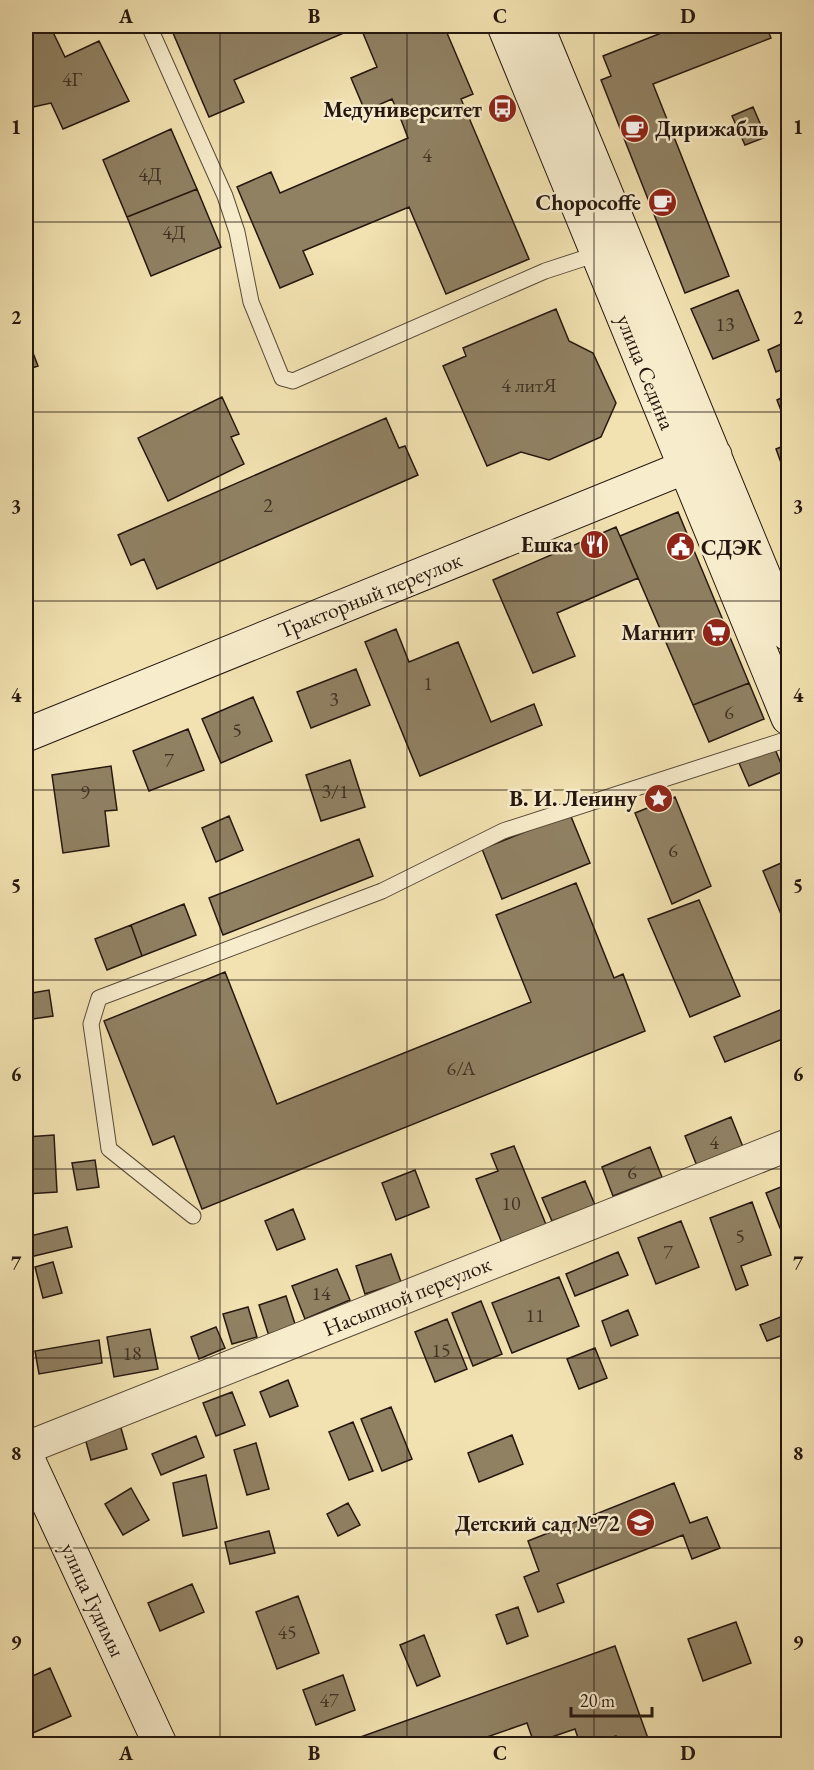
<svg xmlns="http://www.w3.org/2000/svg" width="814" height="1770" font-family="'EB Garamond',serif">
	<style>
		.building { fill: #908163; stroke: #25170f; stroke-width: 1.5 }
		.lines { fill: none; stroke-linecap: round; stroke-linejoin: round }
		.lane-casing { stroke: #584a38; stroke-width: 17 }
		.street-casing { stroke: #584a38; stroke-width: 34 }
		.secondary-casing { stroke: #25170f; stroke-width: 35 }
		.lane { stroke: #f7eccc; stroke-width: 15 }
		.street { stroke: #f7eccc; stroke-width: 32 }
		.secondary { stroke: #f7eccc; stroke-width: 33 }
		.grid { fill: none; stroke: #25170f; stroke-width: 1.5; stroke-opacity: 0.55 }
		.labels { text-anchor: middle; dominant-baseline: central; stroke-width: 5; stroke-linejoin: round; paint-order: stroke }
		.number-label { font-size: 20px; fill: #403224 }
		.poi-label { font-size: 22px; font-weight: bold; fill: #25170f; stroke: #f7eccc; text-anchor: end }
		.street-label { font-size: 22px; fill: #25170f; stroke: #f7eccc }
		.neatline { fill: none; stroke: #25170f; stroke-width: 2 }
		.grid-label { font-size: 20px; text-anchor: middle; font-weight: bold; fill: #25170f }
	</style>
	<rect width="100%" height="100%" fill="#f2e2b1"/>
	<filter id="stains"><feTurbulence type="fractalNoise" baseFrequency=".00333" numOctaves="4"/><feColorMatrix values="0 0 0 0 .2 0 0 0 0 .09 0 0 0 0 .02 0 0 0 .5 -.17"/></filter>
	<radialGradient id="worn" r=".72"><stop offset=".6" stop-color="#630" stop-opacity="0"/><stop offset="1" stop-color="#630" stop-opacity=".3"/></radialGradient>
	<path class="building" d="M26,26H50L65,57L99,41L129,101L63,129L51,103L28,108L26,102Z
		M170,26H444L473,94L461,99L529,259L446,294L409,207L303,251L313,274L280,288L237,187L271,172L280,193L408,138L400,117L392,99L365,111L351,78L377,67L360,26L234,80L244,102L209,117Z
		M679,26H766L771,38L653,84L729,276L685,293L601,80L611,76L603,56Z
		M753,107L766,137L745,145L732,116Z
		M171,129L197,189L127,217L103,160Z
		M197,189L221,247L151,276L127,217Z
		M738,290L759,340L713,359L691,309Z
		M556,309L569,341L593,353L616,403L601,437L549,460L521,452L487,466L443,366L466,356L463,348Z
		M788,341V367L776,372L768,350Z
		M30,345L38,366L26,370V347Z
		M788,395V429L777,400Z
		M222,397L239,434L231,437L244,464L168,501L138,438Z
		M386,418L399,448L405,446L418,475L157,589L144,559L131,565L118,535Z
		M788,444V482L776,449Z
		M678,512L749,683L693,705L620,536Z
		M616,527L638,578L557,613L575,656L533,673L493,580Z
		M396,629L409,662L458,642L491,722L534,704L542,725L420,776L365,642Z
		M356,669L370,705L311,728L297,692Z
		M749,683L764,719L709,742L693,705Z
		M253,697L272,741L221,763L202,719Z
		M188,729L204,770L149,791L133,751Z
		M775,749L784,771L749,786L739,763Z
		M350,760L365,807L321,821L306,775Z
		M111,766L117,810L105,811L109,846L63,853L52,775Z
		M675,797L711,886L672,904L635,813Z
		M570,814L590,863L502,899L482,849Z
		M229,816L243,850L216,862L202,828Z
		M359,839L373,876L223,935L209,898Z
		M788,860V931L763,871Z
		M576,883L614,978L623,974L645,1031L202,1209L174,1136L153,1145L104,1021L225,972L277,1104L531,1002L496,915Z
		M699,900L740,996L690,1017L648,919Z
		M184,904L196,935L142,956L131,925Z
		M131,925L142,956L107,970L95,939Z
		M49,990L53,1016L26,1020V994Z
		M785,1008L788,1017V1037L725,1062L714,1037Z
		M731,1117L743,1147L697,1166L685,1136Z
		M54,1135L57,1192L26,1194V1137Z
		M514,1146L547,1227L502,1243L476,1179L498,1171L491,1154Z
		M650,1147L662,1177L613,1196L602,1167Z
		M95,1160L99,1187L77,1190L72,1163Z
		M415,1170L429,1207L396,1220L382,1183Z
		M585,1181L595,1205L552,1221L542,1198Z
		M788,1184V1224L780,1228L766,1193Z
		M752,1202L771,1255L741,1266L748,1285L736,1290L710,1218Z
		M293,1209L305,1239L277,1250L265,1221Z
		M681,1221L699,1267L656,1284L638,1238Z
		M67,1227L72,1247L26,1258V1237Z
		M618,1252L628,1275L575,1296L566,1274Z
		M391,1254L401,1282L365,1294L356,1266Z
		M53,1262L62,1293L43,1298L35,1267Z
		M337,1269L350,1300L305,1319L292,1286Z
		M559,1277L579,1326L512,1353L492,1303Z
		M286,1296L296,1327L269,1336L259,1305Z
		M481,1301L502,1354L473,1366L452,1313Z
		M248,1307L257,1337L232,1344L223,1314Z
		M628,1310L638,1335L611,1346L602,1321Z
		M788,1314V1333L767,1341L760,1325Z
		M447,1319L467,1369L435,1382L415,1332Z
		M216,1327L225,1348L199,1359L191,1337Z
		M150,1329L158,1369L114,1377L107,1337Z
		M99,1340L102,1363L39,1374L35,1351Z
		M595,1348L607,1378L579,1389L567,1359Z
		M288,1380L298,1406L270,1417L260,1392Z
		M232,1392L245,1425L216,1436L203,1403Z
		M391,1407L412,1459L382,1471L361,1419Z
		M119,1421L127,1449L91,1460L83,1431Z
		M353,1422L373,1471L349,1480L329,1432Z
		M512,1435L523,1464L479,1482L468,1453Z
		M196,1436L204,1457L161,1475L152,1454Z
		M256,1443L269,1489L247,1495L234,1450Z
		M206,1475L217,1528L183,1536L173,1483Z
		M674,1483L690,1523L707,1517L720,1548L692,1559L683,1535L557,1584L564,1602L538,1612L524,1577L539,1571L528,1541Z
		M131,1488L149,1520L123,1535L105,1504Z
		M348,1503L360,1525L338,1536L327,1514Z
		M269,1531L275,1553L230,1564L225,1542Z
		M192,1584L204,1612L160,1631L148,1603Z
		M298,1596L319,1653L277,1669L256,1612Z
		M518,1607L528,1636L507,1644L496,1615Z
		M736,1622L751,1663L703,1681L688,1639Z
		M424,1635L440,1676L417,1686L400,1645Z
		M615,1646L650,1744H619L616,1736L593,1744H580L575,1729L534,1743L527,1723L467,1744H341Z
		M50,1668L71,1716L26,1736V1679Z
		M343,1675L355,1710L316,1725L303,1690Z"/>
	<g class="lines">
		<defs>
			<path id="lane" d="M149,26L225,196L237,232L251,302L282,378L293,381L545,271L597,254
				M193,1216L109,1149L91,1024L99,998L382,891L503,831L788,739"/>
			<path id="street" d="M26,1448L788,1145"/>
			<path id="secondary" d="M504,26L788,718
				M537,26L788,634
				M26,735L715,455
				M26,1455L160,1744"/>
		</defs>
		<use href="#lane" class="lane-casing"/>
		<use href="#street" class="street-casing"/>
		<use href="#secondary" class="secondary-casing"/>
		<use href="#lane" class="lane"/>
		<use href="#street" class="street"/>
		<use href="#secondary" class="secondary"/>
	</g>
	<path class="grid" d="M220,26V1744M407,26V1744M594,26V1744M26,222H788M26,412H788M26,601H788M26,790H788M26,980H788M26,1169H788M26,1358H788M26,1548H788"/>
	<defs>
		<symbol id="bus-disc" viewBox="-11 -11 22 22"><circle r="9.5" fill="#8f2418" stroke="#f7eccc"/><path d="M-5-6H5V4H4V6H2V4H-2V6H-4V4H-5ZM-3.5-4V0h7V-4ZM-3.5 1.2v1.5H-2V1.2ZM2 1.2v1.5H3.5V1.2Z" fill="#fff"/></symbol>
		<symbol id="cafe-disc" viewBox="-11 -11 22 22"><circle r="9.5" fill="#8f2418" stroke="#f7eccc"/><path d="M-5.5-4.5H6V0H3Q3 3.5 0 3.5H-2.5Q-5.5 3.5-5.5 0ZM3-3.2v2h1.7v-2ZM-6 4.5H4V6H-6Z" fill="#fff"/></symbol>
		<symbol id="restaurant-disc" viewBox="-11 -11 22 22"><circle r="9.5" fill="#8f2418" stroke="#f7eccc"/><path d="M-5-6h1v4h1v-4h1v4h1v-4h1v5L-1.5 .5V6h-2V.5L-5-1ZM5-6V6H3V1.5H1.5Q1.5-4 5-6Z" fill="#fff"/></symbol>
		<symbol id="civic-disc" viewBox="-11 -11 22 22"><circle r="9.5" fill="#8f2418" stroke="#f7eccc"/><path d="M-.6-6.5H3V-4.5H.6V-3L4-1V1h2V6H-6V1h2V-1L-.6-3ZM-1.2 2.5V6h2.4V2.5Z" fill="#fff"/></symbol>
		<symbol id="supermarket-disc" viewBox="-11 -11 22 22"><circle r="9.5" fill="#8f2418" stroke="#f7eccc"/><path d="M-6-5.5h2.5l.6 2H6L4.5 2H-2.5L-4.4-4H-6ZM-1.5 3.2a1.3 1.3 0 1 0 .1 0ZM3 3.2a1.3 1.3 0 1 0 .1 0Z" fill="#fff"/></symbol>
		<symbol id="sight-disc" viewBox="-11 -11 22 22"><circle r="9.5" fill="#8f2418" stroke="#f7eccc"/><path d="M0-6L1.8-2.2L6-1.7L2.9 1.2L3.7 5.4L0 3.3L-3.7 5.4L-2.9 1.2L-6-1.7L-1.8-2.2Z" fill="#fff"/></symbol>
		<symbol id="school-disc" viewBox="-11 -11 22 22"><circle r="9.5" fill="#8f2418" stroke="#f7eccc"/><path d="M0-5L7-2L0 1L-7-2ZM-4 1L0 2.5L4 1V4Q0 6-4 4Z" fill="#fff"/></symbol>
	</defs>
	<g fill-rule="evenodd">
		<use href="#bus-disc" x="486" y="92" width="33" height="33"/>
		<use href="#cafe-disc" x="618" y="112" width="33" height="33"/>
		<use href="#cafe-disc" x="646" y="186" width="33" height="33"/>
		<use href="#restaurant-disc" x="578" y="528" width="33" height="33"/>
		<use href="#civic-disc" x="664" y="530" width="33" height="33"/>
		<use href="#supermarket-disc" x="700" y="616" width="33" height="33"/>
		<use href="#sight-disc" x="642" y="782" width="33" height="33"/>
		<use href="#school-disc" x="624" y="1506" width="33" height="33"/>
	</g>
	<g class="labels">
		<g class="number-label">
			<text x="72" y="79">4Г</text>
			<text x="427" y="155">4</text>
			<text x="150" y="174">4Д</text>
			<text x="174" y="232">4Д</text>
			<text x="725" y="324">13</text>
			<text x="529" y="385">4 литЯ</text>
			<text x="268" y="505">2</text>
			<text x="428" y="683">1</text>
			<text x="334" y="699">3</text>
			<text x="729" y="712">6</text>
			<text x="237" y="730">5</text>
			<text x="169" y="760">7</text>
			<text x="335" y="791">3/1</text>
			<text x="85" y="792">9</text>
			<text x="673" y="850">6</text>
			<text x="461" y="1068">6/А</text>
			<text x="714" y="1142">4</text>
			<text x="632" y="1172">6</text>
			<text x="511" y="1203">10</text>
			<text x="740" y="1236">5</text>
			<text x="668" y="1252">7</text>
			<text x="321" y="1293">14</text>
			<text x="535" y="1315">11</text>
			<text x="441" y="1350">15</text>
			<text x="132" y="1353">18</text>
			<text x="287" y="1632">45</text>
			<text x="329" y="1700">47</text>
		</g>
		<g class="poi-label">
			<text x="482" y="109">Медуниверситет</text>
			<text x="655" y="128" text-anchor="start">Дирижабль</text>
			<text x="641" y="202">Chopocoffe</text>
			<text x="573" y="544">Ешка</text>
			<text x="701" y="547" text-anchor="start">СДЭК</text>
			<text x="695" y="632">Магнит</text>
			<text x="637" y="798">В. И. Ленину</text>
			<text x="620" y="1523">Детский сад №72</text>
		</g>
		<g class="street-label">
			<text transform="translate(646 372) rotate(68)">улица Седина</text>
			<text transform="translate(370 595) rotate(-22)">Тракторный переулок</text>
			<text transform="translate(407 1296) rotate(-22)">Насыпной переулок</text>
			<text transform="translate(93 1600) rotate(65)">улица Гудимы</text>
		</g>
	</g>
	<rect width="814" height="1770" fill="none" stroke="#f2e2b1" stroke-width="66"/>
	<path d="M571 1707v9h81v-9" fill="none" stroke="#25170f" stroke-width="3"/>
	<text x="580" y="1707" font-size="18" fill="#25170f" stroke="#f7eccc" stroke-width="4.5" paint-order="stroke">20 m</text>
	<rect x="33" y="33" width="748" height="1704" class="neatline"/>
	<g class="grid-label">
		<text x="126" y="23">A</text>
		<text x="314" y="23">B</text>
		<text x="500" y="23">C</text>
		<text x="688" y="23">D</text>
		<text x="16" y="134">1</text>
		<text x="798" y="134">1</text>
		<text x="16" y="324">2</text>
		<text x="798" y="324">2</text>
		<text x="16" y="513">3</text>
		<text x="798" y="513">3</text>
		<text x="16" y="702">4</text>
		<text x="798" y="702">4</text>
		<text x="16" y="892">5</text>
		<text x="798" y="892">5</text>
		<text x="16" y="1081">6</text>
		<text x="798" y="1081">6</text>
		<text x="16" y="1270">7</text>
		<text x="798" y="1270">7</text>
		<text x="16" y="1460">8</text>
		<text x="798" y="1460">8</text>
		<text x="16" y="1649">9</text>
		<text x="798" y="1649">9</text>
		<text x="126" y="1760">A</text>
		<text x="314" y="1760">B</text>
		<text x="500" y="1760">C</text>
		<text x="688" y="1760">D</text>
	</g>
	<rect width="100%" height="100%" filter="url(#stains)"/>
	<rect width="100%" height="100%" fill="url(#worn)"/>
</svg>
